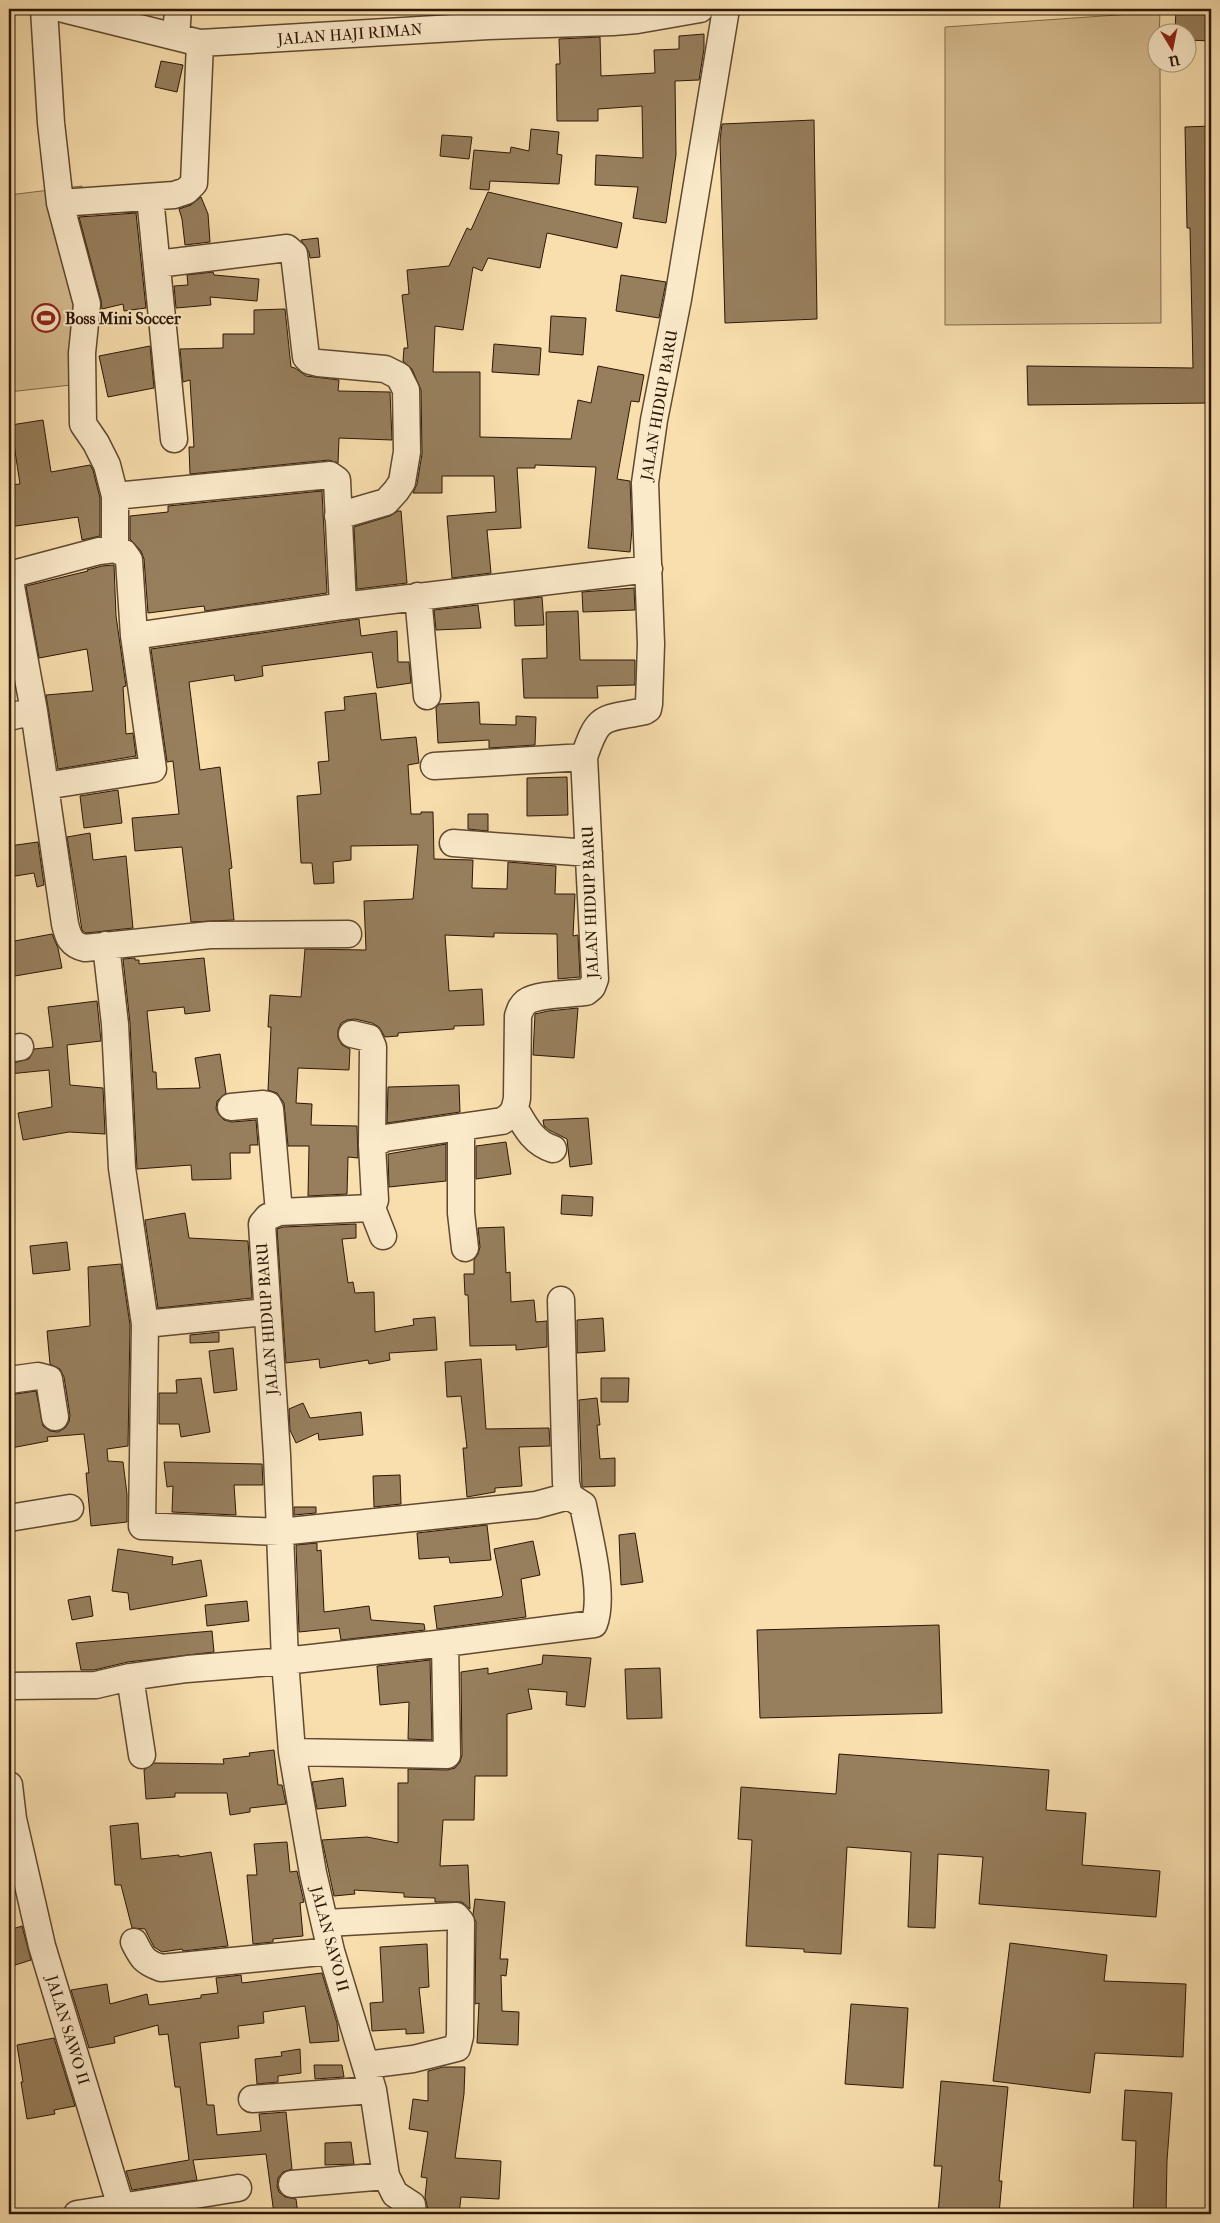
<svg xmlns="http://www.w3.org/2000/svg" width="1220" height="2223" font-family="'IM FELL French Canon',serif">
	<style>
		.green { fill: #d6bd91; stroke: #816a4c }
		.building { fill: #977f5d; stroke: #2c1706 }
		.lines { fill: none; stroke-linecap: round; stroke-linejoin: round }
		.street-casing { stroke: #5f4930; stroke-width: 29 }
		.street { stroke: #fbeaca; stroke-width: 26 }
		.labels { text-anchor: middle; dominant-baseline: central; stroke-width: 4; stroke-linejoin: round; paint-order: stroke }
		.street-label { font-size: 16px; fill: #2c1706; stroke: #fbeaca }
		.poi-label { font-size: 16px; font-weight: bold; fill: #2c1706; stroke: #fbeaca; text-anchor: start }
	</style>
	<rect width="100%" height="100%" fill="#f9dfae"/>
	<filter id="stains"><feTurbulence type="fractalNoise" baseFrequency=".004" numOctaves="4"/><feColorMatrix values="0 0 0 0 .2 0 0 0 0 .09 0 0 0 0 .02 0 0 0 .5 -.17"/></filter>
	<radialGradient id="worn" r=".72"><stop offset=".6" stop-color="#630" stop-opacity="0"/><stop offset="1" stop-color="#630" stop-opacity=".3"/></radialGradient>
	<path class="green" d="M1160,12L1158,62L1160,63L1161,323L945,325V27Z
		M82,186L88,252L80,384L9,392V195Z"/>
	<path class="building" d="M1176,9H1211V41L1188,40V32H1175Z
		M704,34V49L699,80L675,81L676,155L666,223L633,218L638,187L595,185L596,155L643,158L642,106L598,109V121H557L556,64H560L559,39L600,37L601,76L655,73L654,50L679,49V36Z
		M161,61L183,65L177,92L155,87Z
		M814,120L817,319L725,323L720,140L722,124Z
		M1211,126V403L1028,405L1027,366L1193,368L1190,228H1187L1185,127Z
		M531,129L559,132L557,154L562,155L559,184L490,181L489,190L470,189L474,150L510,153L511,147L529,151Z
		M442,135L472,137L469,159L440,156Z
		M488,192L622,223L617,248L547,233L540,268L488,258L482,271L473,267L463,330L435,326L433,372H480V437L571,439L578,400L591,403L598,366L644,375L639,402L631,401L617,479L630,481L632,529L630,552L588,548L596,467L535,465V468H517L521,528L487,530L491,573L452,578L447,516L496,512L494,476H442V493H413L417,484L422,454L421,390L412,369L403,361L404,348H408L402,295L409,294L407,270L449,266L467,228L471,230Z
		M201,197L208,214L210,242L185,245L182,219L179,209L191,205Z
		M136,213L146,308L124,311L123,304L102,309L101,300L79,217Z
		M318,238L320,257L310,258L309,252L301,240Z
		M213,272L214,275L259,279L257,301L210,297L211,305L176,308L174,286L188,285L187,275Z
		M621,275L666,282L659,318L616,311Z
		M285,309L291,367L295,368L306,376L339,380L338,391L390,392L392,440L339,438L338,463L329,460L190,474L189,447H194L190,380L183,382L180,349L223,348V334H254V310Z
		M551,316L586,318L583,355L549,352Z
		M494,344L541,348L539,375L492,372Z
		M150,346L154,388L108,397L99,356Z
		M43,420L51,472L90,465L93,470L100,498V536L82,540L78,517L9,527V485L20,484L11,425Z
		M322,491L327,593L205,611L204,606L148,613L144,559L141,551L130,539V516L168,512V506Z
		M398,511H401L407,583L357,589L354,527L390,516Z
		M114,565L116,616L126,686L123,687L126,734L133,733L136,756L58,769L46,695L93,691L87,649L39,658L26,586L88,571L87,570L102,566Z
		M634,588L635,610L583,612L582,592Z
		M542,597L544,625L515,626L514,600Z
		M478,605L481,628L436,630L434,610Z
		M578,611L580,660H635V685L597,686L598,698H524L522,659L547,658L546,612Z
		M359,619L361,636L397,631L398,662H409L411,683L377,688L372,652L262,666L263,676L235,681L234,675L189,682L200,770L220,767L232,868L229,869L234,920L191,922L182,847L135,851L132,818L179,814L173,761L167,762L151,649Z
		M376,693L381,740L416,737L419,763L408,765L411,814H421V812H433L434,859L473,860L472,888L507,889L508,862L556,866L555,894H575L573,936L578,935L580,977L558,979L557,934L494,933V937L445,935L449,991L482,989L484,1025L454,1026V1029L398,1033V1036L385,1037L379,1027L372,1023L355,1019L347,1020L341,1023L338,1030V1038L342,1045L350,1049L349,1070L298,1068L296,1103L312,1104L311,1125L357,1126L358,1158L348,1157L347,1194L308,1196L309,1146H288L284,1103L277,1093L268,1090L271,1027H268L270,995L301,997L305,949L366,950L364,901L413,899L418,845L351,846V860L333,862L334,883L314,884L312,863H301L297,796L321,794L318,762L329,761L325,712L345,710L344,697Z
		M479,702L480,724L516,725V716L536,717L535,745L489,748V740L438,743L436,708L439,704Z
		M567,777L568,815L527,816V778Z
		M118,790L122,823L84,828L80,796Z
		M468,814H488V831L468,829Z
		M90,833L93,860L126,856L133,928L86,933L82,930L67,837Z
		M38,842L44,885L37,887L34,873L9,877V846Z
		M52,934L58,948L62,968L9,977V942Z
		M135,958V960H139V964L204,958L210,1011L185,1014L184,1007L147,1011L153,1072H156L157,1089L200,1088L195,1058L220,1054L226,1093L217,1101L216,1109L219,1115L224,1120L232,1122L256,1120L258,1145H250V1153H230L231,1179L192,1180L191,1165L137,1169L130,1023L123,959Z
		M97,1001L101,1041L67,1045L70,1085L103,1088L105,1134L69,1132L23,1140L18,1113L52,1107L49,1070L9,1074V1064L29,1059L34,1049L53,1047L48,1007Z
		M578,1008L574,1058L533,1055L535,1014L548,1011Z
		M459,1085L460,1112L387,1123L388,1087Z
		M588,1118L592,1164L570,1167L567,1139L549,1130L544,1126L543,1120Z
		M506,1142L511,1174L476,1179V1146Z
		M446,1144V1181L389,1187L388,1154Z
		M562,1195L593,1197L592,1216L561,1214Z
		M185,1213L189,1238L248,1241L252,1298L158,1308L145,1220Z
		M356,1224V1238L342,1239L348,1283L353,1282L355,1293L374,1292L375,1332L414,1325L413,1319L435,1317L437,1350L389,1353L390,1360L369,1364L368,1360L320,1368L319,1359L286,1363L277,1229L283,1227Z
		M504,1227L506,1273L510,1272L511,1302L534,1300L536,1322L547,1321V1347L516,1350V1345L470,1346L468,1295H465L464,1274H474V1260L478,1254L480,1247L478,1228Z
		M67,1242L70,1270L33,1274L30,1246Z
		M121,1264L130,1325L128,1446L107,1449L108,1461L123,1462L127,1494V1522L91,1526L86,1473H89L84,1434L47,1437L48,1441L11,1448L9,1435V1395L36,1391L43,1426L50,1431L58,1432L65,1428L69,1422L70,1415L64,1377L60,1369L50,1364L47,1331L90,1326L88,1267Z
		M603,1318L605,1351L577,1353V1320Z
		M219,1332V1342L190,1343V1335Z
		M233,1348L237,1390L214,1393L209,1351Z
		M481,1359L486,1429L549,1428L550,1446L519,1447L522,1486L495,1488V1492L467,1497L463,1448H467L461,1396L447,1397L445,1362Z
		M201,1378L210,1432L181,1437L179,1424H159V1393H177L176,1380Z
		M601,1378H629L628,1402H601Z
		M597,1398L600,1425H597L600,1459L615,1458V1486L582,1487L579,1400Z
		M303,1403L310,1418L361,1412L363,1435L319,1440L318,1433L296,1443L290,1430L289,1409Z
		M164,1462L262,1464L263,1485H234L236,1515L172,1512L173,1486L167,1487Z
		M400,1475L401,1504L374,1507L373,1476Z
		M294,1507H316V1513L294,1515Z
		M487,1525L491,1560L450,1563L449,1557L419,1559L417,1533Z
		M635,1533L643,1582L621,1585L619,1535Z
		M533,1541L540,1575L521,1579L526,1617L437,1629L434,1606L501,1597L503,1595L494,1549Z
		M317,1543V1551L321,1550L324,1612L369,1606L371,1620L424,1624L425,1630L341,1640L339,1628L299,1632L296,1545Z
		M118,1549L173,1557L172,1565L201,1560L207,1596L130,1610L128,1593L112,1591Z
		M90,1596L93,1616L72,1620L68,1600Z
		M247,1601L249,1621L207,1626L205,1605Z
		M939,1625L942,1713L760,1718L757,1630Z
		M212,1631L214,1652L128,1662L94,1670H81L76,1643Z
		M543,1655L591,1658L585,1707L566,1705L567,1692L528,1689L532,1709L507,1714V1776H475L474,1820H443L440,1866L468,1865L470,1909L462,1902H435V1898L404,1897V1893L354,1890L355,1894L334,1896L322,1840L367,1837L398,1843V1783H408V1769L447,1770L455,1768L460,1762L462,1755L461,1672L488,1668V1674L542,1664Z
		M430,1660L432,1740L408,1739L409,1702L380,1705L377,1666Z
		M660,1668L662,1718L627,1719L625,1669Z
		M274,1750L278,1785H282L286,1804L250,1808V1812L230,1815L227,1793H175V1797L146,1799L144,1770L154,1763L224,1764L223,1759L250,1756L249,1753Z
		M839,1754L1049,1770L1046,1810L1086,1813L1082,1865L1160,1871L1156,1917L979,1904L983,1857L938,1854L935,1928L908,1927L911,1852L847,1847L841,1954L804,1952V1949L746,1946L752,1840L738,1839L741,1787L836,1794Z
		M343,1778L346,1806L317,1809L312,1782Z
		M138,1823L141,1859L179,1855V1857L211,1852L228,1946L183,1951L182,1949L162,1952L154,1947L145,1929L132,1928L121,1885H115L110,1826Z
		M287,1842L290,1872L297,1871L304,1902L300,1903L303,1936L273,1939V1942L253,1944L247,1875H257L254,1844Z
		M475,1899L505,1902L500,1959H508L506,1976L501,1975L502,2011L519,2012L518,2045L477,2043L479,2003L475,2004L476,1922L473,1915Z
		M22,1926L31,1960L9,1967V1930Z
		M1010,1943L1107,1955L1104,1981L1186,1984L1183,2057L1095,2053L1090,2093L993,2081Z
		M427,1944L429,1987L419,1988L424,2033L406,2034V2029L372,2031L370,2003L383,2002L380,1947Z
		M322,1973L337,2023L339,2041L310,2043L305,2006L263,2012L264,2023L238,2026L239,2038L200,2043L207,2105H214L217,2135L261,2131L259,2114L286,2112L292,2169L283,2172L278,2178L277,2186L279,2192L285,2197L296,2199L298,2214H274L266,2154L193,2160L197,2180L132,2190L126,2171L189,2160L180,2087H175L168,2034L159,2035L158,2025L114,2037L115,2043L89,2048L71,1990L107,1984L110,2004L147,1994L149,2005L201,1998V1995L218,1993L216,1978L241,1975L242,1983Z
		M851,2004L908,2008L903,2088L845,2084Z
		M54,2038L75,2106L54,2110L55,2114L27,2119L21,2082H23L17,2045Z
		M300,2049L301,2073L278,2076V2082L257,2084L255,2059L282,2056L281,2052Z
		M314,2065H342L344,2077L315,2079Z
		M443,2067H465L464,2094L455,2158L501,2161L499,2199L461,2197L459,2214L428,2209L425,2197L427,2178L421,2177L428,2132L409,2129L413,2099L428,2101V2071Z
		M941,2081L1008,2087L999,2181H1002L999,2214H938L942,2166H934Z
		M1125,2090L1172,2093L1167,2161L1166,2214H1133L1136,2141L1122,2140Z
		M351,2142L354,2164L325,2165V2143Z"/>
	<g class="lines">
		<defs>
			<path id="street" d="M44,9L51,123L60,203L87,304L82,353L83,424L96,443L107,465L115,496V549
				M63,9L200,43L488,26L613,22L637,20L700,9
				M176,37L178,9
				M150,197L174,439
				M60,203L174,195L186,191L194,183L200,43
				M157,264L287,248L294,254L306,357L310,361L318,363L385,369L399,376L406,390L407,452L402,482L396,491L386,502L338,516
				M115,496L330,475L337,480L343,606
				M9,575L99,551L115,549L124,553L129,560L134,636L343,606L649,569
				M9,575L34,711L65,924C68,937 71,945 85,948L210,935L348,934
				M418,596L427,696
				M9,717L34,711
				M434,766L584,757
				M45,786L153,769L134,636
				M453,843L589,853
				M106,945L115,1024L122,1168L145,1324L142,1526L280,1532L536,1505L569,1496
				M352,1034L369,1038L373,1047L372,1145
				M9,1049L20,1047
				M231,1107L263,1104L268,1105L270,1109L279,1212
				M515,1109C525,1126 533,1143 553,1149
				M461,1128V1213L465,1248
				M372,1208L383,1236
				M145,1324L266,1312
				M9,1380L38,1376L49,1379L55,1417
				M9,1518L70,1508
				M130,1677L142,1755
				M9,1686L96,1685L130,1677L187,1669L285,1661L277,1455L262,1224L268,1217L279,1212L372,1208L375,1200L372,1145L385,1138L502,1121C513,1115 515,1110 517,1098L518,1016C520,1010 521,1006 526,1002C537,994 572,994 586,992L592,987L595,979L584,757C599,713 602,720 645,711L648,709L649,704L651,644L645,483L654,420L678,299L726,9
				M292,1752L447,1755L445,1643
				M9,1785L13,1819L42,1946L121,2207L238,2188
				M326,1923L456,1916L461,1922L460,2036L457,2048L413,2059L366,2065
				M134,1942C142,1958 144,1962 161,1968L331,1951
				M252,2099L373,2090
				M292,2184L386,2176
				M77,2214L121,2207
				M413,2214L412,2205L395,2194L386,2176L373,2090L331,1951L313,1873L292,1752L285,1661L445,1643L594,1624C605,1595 589,1536 583,1505L569,1496L566,1483L561,1300"/>
		</defs>
		<use href="#street" class="street-casing"/>
		<use href="#street" class="street"/>
	</g>
	<defs>
		<symbol id="stadium-ring" viewBox="-11 -11 22 22"><circle r="9.5" fill="#fbeaca" stroke="#8f2418" stroke-width="1.5"/><path d="M0-5a6.5 5 0 1 0 0 10a6.5 5 0 1 0 0-10ZM-3.5-1.8h7v3.6h-7Z" fill="#8f2418"/></symbol>
	</defs>
	<g fill-rule="evenodd">
		<use href="#stadium-ring" x="30" y="302" width="32" height="32"/>
	</g>
	<g class="labels">
		<g class="street-label">
			<text transform="translate(350 34) rotate(-4)">JALAN HAJI RIMAN</text>
			<text transform="translate(659 405) rotate(-80)">JALAN HIDUP BARU</text>
			<text transform="translate(590 902) rotate(-92)">JALAN HIDUP BARU</text>
			<text transform="translate(267 1319) rotate(-94)">JALAN HIDUP BARU</text>
			<text transform="translate(330 1939) rotate(75)">JALAN SAVO II</text>
			<text transform="translate(68 2030) rotate(73)">JALAN SAWO II</text>
		</g>
		<g class="poi-label">
			<text x="65" y="318">Boss Mini Soccer</text>
		</g>
	</g>
	<rect width="1220" height="2223" fill="none" stroke="#f9dfae" stroke-width="30"/>
	<rect x="10" y="10" width="1200" height="2203" fill="none" stroke="#2c1706" stroke-width="2.5"/>
	<rect x="15" y="15" width="1190" height="2193" fill="none" stroke="#2c1706"/>
	<g transform="translate(1172 48) rotate(170)"><circle r="24" fill="#fbeaca" stroke="#a8967c"/>
	<path d="M0-4L9 19L0 12L-9 19Z" fill="#8f2418"/>
	<text y="-8" font-size="14" font-weight="bold" text-anchor="middle" fill="#2c1706">U</text>
	</g>
	<rect width="100%" height="100%" filter="url(#stains)"/>
	<rect width="100%" height="100%" fill="url(#worn)"/>
</svg>
